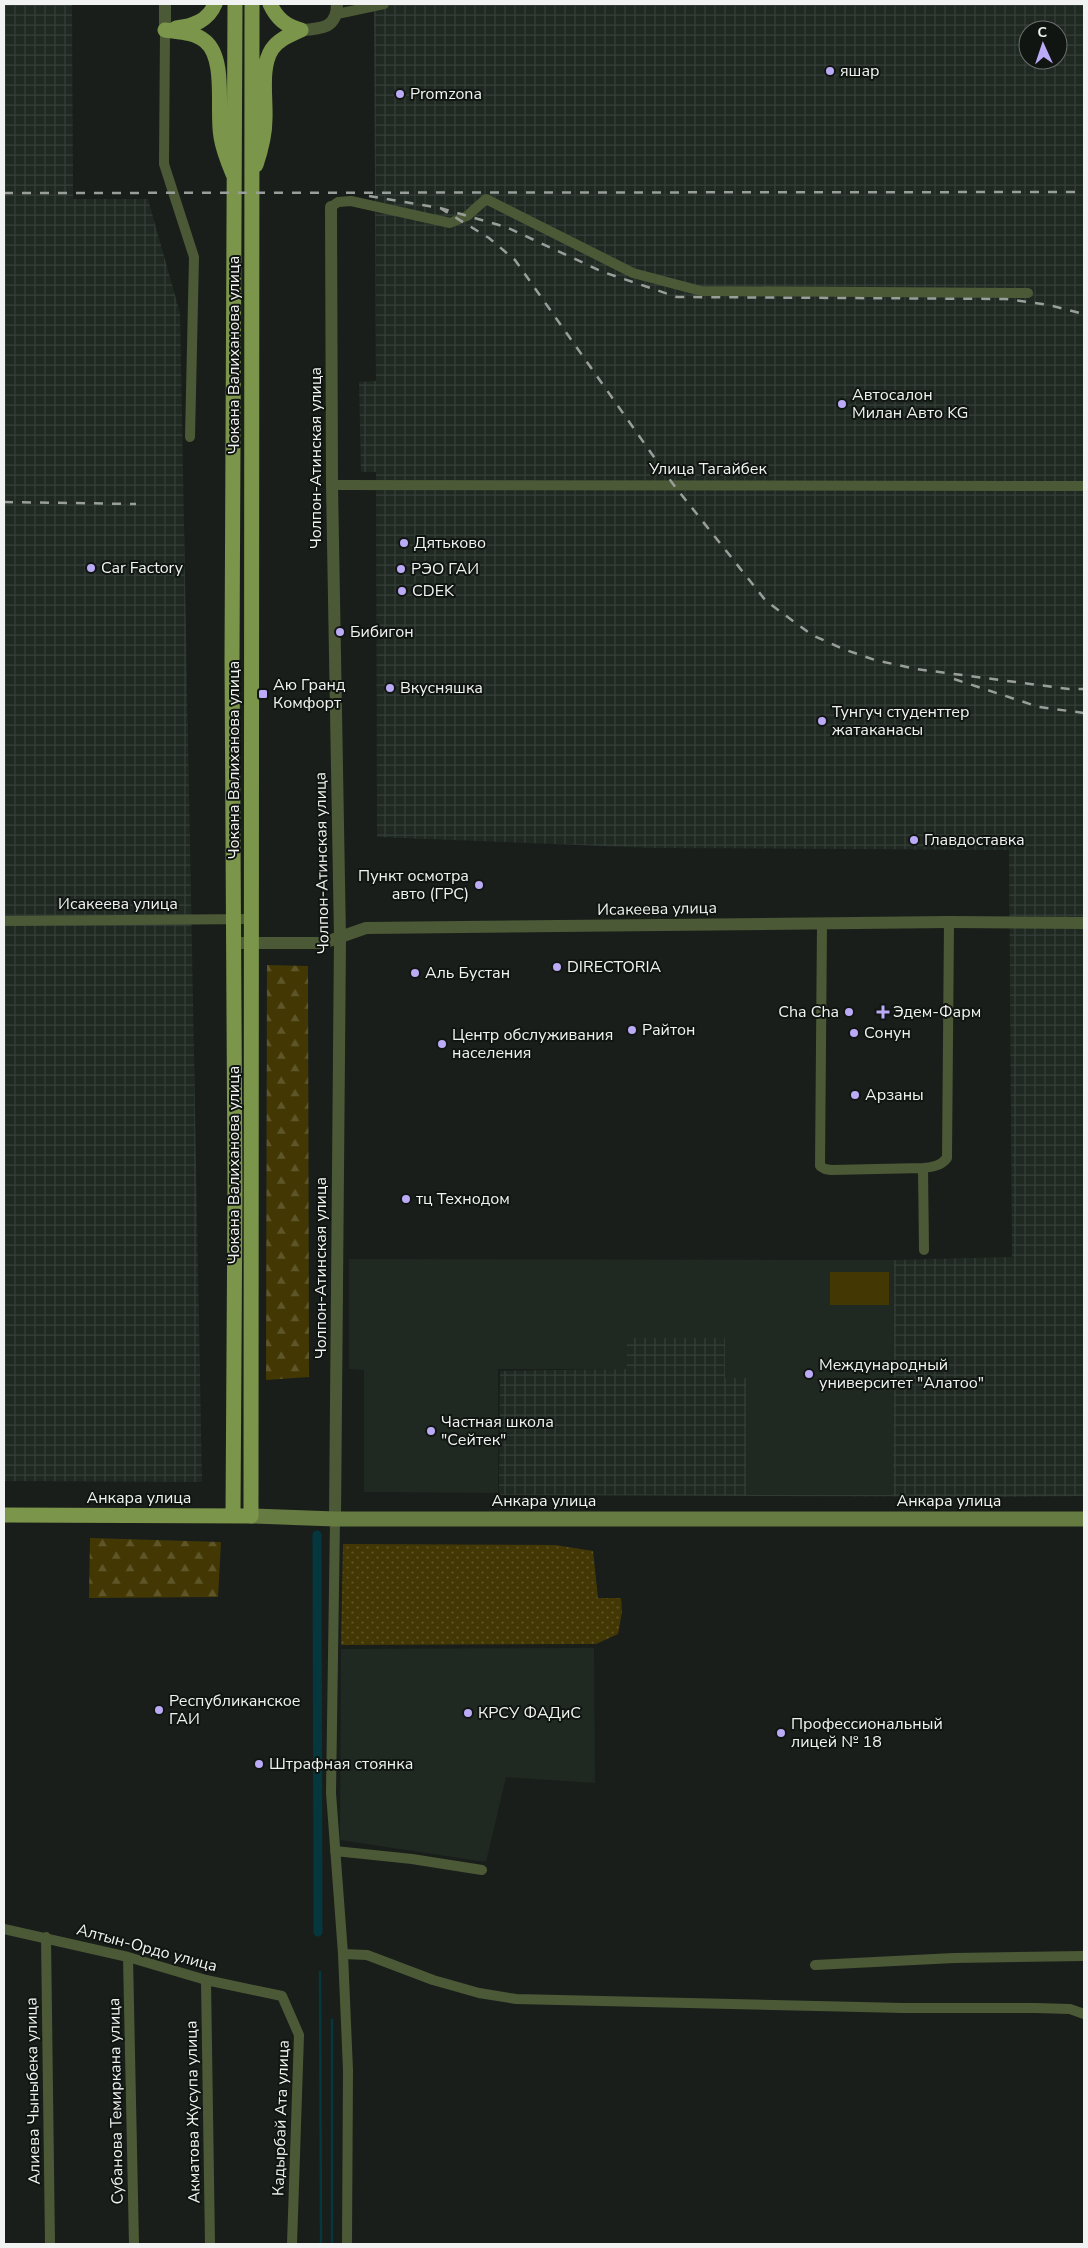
<svg xmlns="http://www.w3.org/2000/svg" width="1088" height="2248" font-family="'Nunito Sans',sans-serif">
	<style>
		.built { fill: #1f2922 }
		.industrial { fill: url(#industrial-grid); fill-rule: evenodd }
		.grass { fill: url(#grass-dots) }
		.forest { fill: url(#forest-firs) }
		.garden { fill: #433804 }
		.lines { fill: none; stroke-linecap: round; stroke-linejoin: round }
		.stream { stroke: #05373e; stroke-width: 2.5 }
		.canal { stroke: #05373e; stroke-width: 9 }
		.minor { stroke: #4c5936; stroke-width: 10 }
		.tertiary { stroke: #4c5936; stroke-width: 12 }
		.secondary { stroke: #667b41; stroke-width: 15 }
		.primary { stroke: #7b954a; stroke-width: 15 }
		.rail { stroke: #9a9e9b; stroke-width: 2.5; stroke-dasharray: 9 9; stroke-linecap: butt }
		.poi-dot { fill: #bbaaf6; stroke: #101511; stroke-width: 2 }
		.labels { text-anchor: middle; dominant-baseline: central; stroke-width: 4; stroke-linejoin: round; paint-order: stroke }
		.poi-label { font-size: 16px; fill: #f0f3f1; stroke: #101511; text-anchor: start }
		.street-label { font-size: 16px; fill: #f0f3f1; stroke: #101511 }
	</style>
	<defs>
		<pattern id="industrial-grid" width="8" height="8" patternUnits="userSpaceOnUse" patternTransform="scale(1.25)"><rect width="8" height="8" fill="#1f2922"/><path d="M0 4h8M4 0v8" fill="none" stroke="#353e38"/></pattern>
		<pattern id="grass-dots" width="8" height="8" patternUnits="userSpaceOnUse" patternTransform="scale(1.25)"><rect width="8" height="8" fill="#433804"/><path d="M2 2h.1M6 6h.1" fill="none" stroke="#5e5529" stroke-width="1.8" stroke-linecap="round"/></pattern>
		<pattern id="forest-firs" width="22" height="20" patternUnits="userSpaceOnUse" patternTransform="scale(1.25)"><rect width="22" height="20" fill="#433804"/><path d="M5 1l3.5 6h-7zM16 11l3.5 6h-7z" fill="#5e5529"/></pattern>
	</defs>
	<rect width="100%" height="100%" fill="#191e1a"/>
	<path class="built" d="M349,1259L894,1260L893,1495H746V1379L725,1378L724,1338H627V1369H498V1493L364,1492V1370L349,1369Z
		M594,1648L595,1783L506,1777L486,1862L340,1840L341,1649Z"/>
	<path class="industrial" d="M4,4H72L73,199H148L180,313L202,1482L4,1481Z
		M374,4H1084V1496L1002,1497L499,1495L500,1371L627,1369V1338H725V1378H746V1495H893L894,1260L1012,1257L1009,850L655,848L377,837L376,472H361L359,382L376,381ZM1028,30H1058V60H1028Z"/>
	<path class="grass" d="M343,1544L555,1545L593,1551L598,1598H621L622,1612L618,1634L596,1644L341,1645Z"/>
	<path class="forest" d="M267,965L308,966L309,1377L266,1380Z
		M90,1538L221,1542L218,1597L89,1598Z"/>
	<path class="garden" d="M830,1272H889V1305H830Z"/>
	<g class="lines">
		<path class="stream" d="M320,1972L321,2244
			M332,2020V2244"/>
		<path class="canal" d="M317,1535L318,1932"/>
		<path class="minor" d="M337,14L384,4
			M165,30L164,164L194,257L190,437
			M331,207L338,202L351,201L450,223L467,216L486,199L633,273L701,291L1028,293
			M332,485L1084,486
			M4,921L252,919
			M822,923L820,1166L825,1169L831,1170L923,1168C932,1167 941,1166 947,1158L949,922
			M923,1168L924,1250
			M335,1519L331,1793L343,1954L348,2070L347,2244
			M335,1851L412,1859L482,1870
			M4,1929L128,1957L206,1980L282,1996L299,2035L292,2244
			M46,1937L50,2244
			M343,1954L367,1955L433,1980L479,1993L516,1999L904,2008H1035L1070,2009L1084,2014
			M128,1957L134,2244
			M815,1965L954,1958L1084,1956
			M206,1980L210,2244"/>
		<path class="tertiary" d="M165,4V30
			M301,30C322,29 337,28 337,4
			M331,207L332,485L340,938L335,1519
			M233,943H323L366,928L949,922L1084,923"/>
		<path class="secondary" d="M251,1516L335,1519H1084"/>
		<path class="primary" d="M270,4C277,19 286,26 301,30
			M176,28C193,26 208,21 215,4
			M165,30C178,32 194,32 205,41C227,59 216,111 221,137C223,150 228,162 233,174
			M256,165C261,150 265,134 265,119C266,98 260,67 272,49C279,39 290,35 301,30
			M4,1515L251,1516L252,4
			M233,1516L235,1189L232,660L235,4"/>
		<path class="rail" d="M4,193L1084,192
			M369,196L440,208L506,227L603,272L677,297L1006,299L1049,305L1084,314
			M440,208L489,238L515,260L673,484L766,601L812,635L843,649L875,660L916,669L1069,689H1084
			M4,502L136,504
			M954,679L1039,707L1084,713"/>
	</g>
	<g class="poi-dot">
		<circle cx="830" cy="71" r="5"/>
		<circle cx="400" cy="94" r="5"/>
		<circle cx="842" cy="404" r="5"/>
		<circle cx="404" cy="543" r="5"/>
		<circle cx="91" cy="568" r="5"/>
		<circle cx="401" cy="569" r="5"/>
		<circle cx="402" cy="591" r="5"/>
		<circle cx="340" cy="632" r="5"/>
		<circle cx="390" cy="688" r="5"/>
		<rect x="258" y="689" width="10" height="10" rx="2.5"/>
		<circle cx="822" cy="721" r="5"/>
		<circle cx="914" cy="840" r="5"/>
		<circle cx="479" cy="885" r="5"/>
		<circle cx="557" cy="967" r="5"/>
		<circle cx="415" cy="973" r="5"/>
		<circle cx="849" cy="1012" r="5"/>
		<path d="M880.5 1004.5h5v5h5v5h-5v5h-5v-5h-5v-5h5z"/>
		<circle cx="632" cy="1030" r="5"/>
		<circle cx="854" cy="1033" r="5"/>
		<circle cx="442" cy="1044" r="5"/>
		<circle cx="855" cy="1095" r="5"/>
		<circle cx="406" cy="1199" r="5"/>
		<circle cx="809" cy="1374" r="5"/>
		<circle cx="431" cy="1431" r="5"/>
		<circle cx="159" cy="1710" r="5"/>
		<circle cx="468" cy="1713" r="5"/>
		<circle cx="781" cy="1733" r="5"/>
		<circle cx="259" cy="1764" r="5"/>
	</g>
	<g class="labels">
		<g class="poi-label">
			<text x="840" y="71">яшар</text>
			<text x="410" y="94">Promzona</text>
			<text x="852" y="395">Автосалон<tspan x="852" dy="18">Милан Авто KG</tspan></text>
			<text x="414" y="543">Дятьково</text>
			<text x="101" y="568">Car Factory</text>
			<text x="411" y="569">РЭО ГАИ</text>
			<text x="412" y="591">CDEK</text>
			<text x="350" y="632">Бибигон</text>
			<text x="273" y="685">Аю Гранд<tspan x="273" dy="18">Комфорт</tspan></text>
			<text x="400" y="688">Вкусняшка</text>
			<text x="832" y="712">Тунгуч студенттер<tspan x="832" dy="18">жатаканасы</tspan></text>
			<text x="924" y="840">Главдоставка</text>
			<text x="469" y="876" text-anchor="end">Пункт осмотра<tspan x="469" dy="18">авто (ГРС)</tspan></text>
			<text x="567" y="967">DIRECTORIA</text>
			<text x="425" y="973">Аль Бустан</text>
			<text x="839" y="1012" text-anchor="end">Cha Cha</text>
			<text x="893" y="1012">Эдем-Фарм</text>
			<text x="642" y="1030">Райтон</text>
			<text x="864" y="1033">Сонун</text>
			<text x="452" y="1035">Центр обслуживания<tspan x="452" dy="18">населения</tspan></text>
			<text x="865" y="1095">Арзаны</text>
			<text x="416" y="1199">тц Технодом</text>
			<text x="819" y="1365">Международный<tspan x="819" dy="18">университет "Алатоо"</tspan></text>
			<text x="441" y="1422">Частная школа<tspan x="441" dy="18">"Сейтек"</tspan></text>
			<text x="169" y="1701">Республиканское<tspan x="169" dy="18">ГАИ</tspan></text>
			<text x="478" y="1713">КРСУ ФАДиС</text>
			<text x="791" y="1724">Профессиональный<tspan x="791" dy="18">лицей № 18</tspan></text>
			<text x="269" y="1764">Штрафная стоянка</text>
		</g>
		<g class="street-label">
			<text transform="translate(234 355) rotate(-90)">Чокана Валиханова улица</text>
			<text transform="translate(316 458) rotate(-90)">Чолпон-Атинская улица</text>
			<text x="708" y="469">Улица Тагайбек</text>
			<text transform="translate(234 760) rotate(-90)">Чокана Валиханова улица</text>
			<text transform="translate(322 863) rotate(-91)">Чолпон-Атинская улица</text>
			<text x="118" y="904">Исакеева улица</text>
			<text transform="translate(657 909) rotate(-1)">Исакеева улица</text>
			<text transform="translate(234 1165) rotate(-90)">Чокана Валиханова улица</text>
			<text transform="translate(321 1268) rotate(-90)">Чолпон-Атинская улица</text>
			<text x="139" y="1498">Анкара улица</text>
			<text x="544" y="1501">Анкара улица</text>
			<text x="949" y="1501">Анкара улица</text>
			<text transform="translate(147 1948) rotate(15)">Алтын-Ордо улица</text>
			<text transform="translate(33 2091) rotate(-91)">Алиева Чыныбека улица</text>
			<text transform="translate(116 2101) rotate(-91)">Субанова Темиркана улица</text>
			<text transform="translate(193 2112) rotate(-91)">Акматова Жусупа улица</text>
			<text transform="translate(281 2118) rotate(-88)">Кадырбай Ата улица</text>
		</g>
	</g>
	<rect width="1088" height="2248" fill="none" stroke="#f0f3f1" stroke-width="10"/>
	<g transform="translate(1043 45) rotate(357)"><circle r="24" fill="#101511" stroke="#6a6e6b"/>
	<path d="M0-4L9 19L0 12L-9 19Z" fill="#bbaaf6"/>
	<text y="-8" font-size="14" font-weight="bold" text-anchor="middle" fill="#f0f3f1">С</text>
	</g>
</svg>
